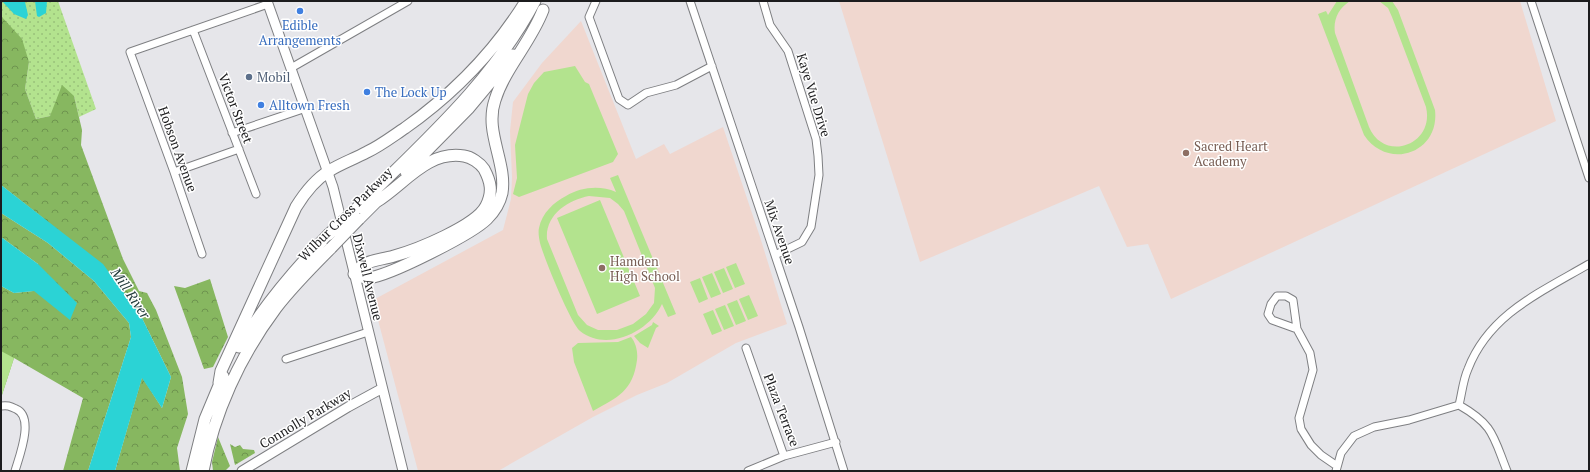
<svg xmlns="http://www.w3.org/2000/svg" width="1590" height="472" font-family="'PT Serif',serif">
	<style>
		.education { fill: #f0d7cf }
		.grass { fill: url(#grass-dots) }
		.forest { fill: url(#forest-crowns) }
		.green { fill: #b3e38e; fill-rule: evenodd }
		.water { fill: #2bd3d5 }
		.lines { fill: none; stroke-linecap: round; stroke-linejoin: round }
		.minor-casing { stroke: #7e7f82; stroke-width: 9 }
		.major-casing { stroke: #7e7f82; stroke-width: 11 }
		.highway-casing { stroke: #7e7f82; stroke-width: 13 }
		.minor { stroke: #fff; stroke-width: 7 }
		.major { stroke: #fff; stroke-width: 9 }
		.highway { stroke: #fff; stroke-width: 11 }
		.highway-bridge-casing { stroke: #7e7f82; stroke-width: 13; stroke-linecap: butt }
		.highway-bridge { stroke: #fff; stroke-width: 11 }
		.shop-dot { fill: #3f7fe0; stroke: #fff; stroke-width: 1.5 }
		.service-dot { fill: #5c6f8a; stroke: #fff; stroke-width: 1.5 }
		.education-dot { fill: #8d6e63; stroke: #fff; stroke-width: 1.5 }
		.labels { text-anchor: middle; dominant-baseline: central; stroke-width: 3; stroke-linejoin: round; paint-order: stroke }
		.shop-label { font-size: 13px; fill: #366cbe; stroke: #fff; text-anchor: start }
		.service-label { font-size: 13px; fill: #4e5e75; stroke: #fff; text-anchor: start }
		.street-label { font-size: 13px; fill: #1c1c1e; stroke: #fff }
		.education-label { font-size: 13px; fill: #785e54; stroke: #fff; text-anchor: start }
		.water-label { font-size: 14px; font-style: italic; fill: #223b3b; stroke: #fff }
	</style>
	<defs>
		<pattern id="grass-dots" width="8" height="8" patternUnits="userSpaceOnUse"><rect width="8" height="8" fill="#b3e38e"/><path d="M2 2h.1M6 6h.1" fill="none" stroke="#99c27a" stroke-width="1.8" stroke-linecap="round"/></pattern>
		<pattern id="forest-crowns" width="20" height="18" patternUnits="userSpaceOnUse"><rect width="20" height="18" fill="#87b760"/><path d="M2 6a3 3 0 1 1 6 0M12 15a3 3 0 1 1 6 0" fill="none" stroke="#6e944f"/></pattern>
	</defs>
	<rect width="100%" height="100%" fill="#e6e6ea"/>
	<path class="education" d="M839,1H1520L1556,121L1171,299L1148,244L1127,247L1099,186L920,262Z
		M581,21L636,159L664,144L670,154L723,127L760,237L787,324L736,343L667,383L637,395L593,417L498,471H418L378,320L375,299L503,230L511,199L512,177L510,131L513,102L542,63Z"/>
	<path class="grass" d="M1,1H58L96,109L79,117L74,96L50,116L36,119L25,89L29,62L1,16Z"/>
	<path class="forest" d="M1,16L22,39L29,62L25,89L36,119L50,116L62,85L74,96L82,130L81,145L123,259L139,291L147,293L156,310L182,377L188,414L177,448L180,471H115L142,377L162,408L171,377L141,316L43,218L1,185Z
		M1,213L48,243L94,281L129,323L131,337L88,471H63L83,398L14,358L1,398V286L14,293L33,291L38,264L1,237Z
		M210,279L228,337L213,367L204,369L174,286L185,288Z
		M218,437L230,466L225,471H213L212,462Z
		M230,444L235,447L240,445L243,449L254,450L255,453L235,465Z"/>
	<path class="green" d="M1337,1H1350C1338,9 1333,20 1335,33L1369,127C1384,163 1435,145 1426,107L1392,17L1388,8L1379,1H1392L1398,10L1435,110C1440,153 1388,171 1364,135L1318,14L1326,11L1328,15Z
		M575,66L585,82L589,84L618,154L613,162L519,197L513,194L517,178L515,145L528,94L534,83L544,72Z
		M618,175L676,314L668,317L662,304C650,331 607,353 580,331C570,322 544,258 540,243C539,238 538,232 539,228C542,213 554,202 566,196C581,187 600,185 616,192L610,178ZM589,196L610,198L618,204L624,211L655,288L654,303L646,314L633,324L617,330H598L587,325L578,315L547,239C545,215 568,200 589,196Z
		M600,200L640,296L597,314L557,218Z
		M736,263L745,284L735,288L726,267Z
		M724,268L733,289L723,293L714,272Z
		M712,273L721,294L711,298L702,277Z
		M700,278L708,299L699,303L690,282Z
		M749,295L758,316L748,320L739,299Z
		M737,300L746,321L736,325L727,304Z
		M725,305L734,326L724,330L715,309Z
		M713,310L722,331L712,335L703,314Z
		M653,322L659,326L656,328L648,348L640,343L634,336L652,325Z
		M631,337C636,343 638,352 637,360C633,391 618,397 593,411L574,362L572,348L578,343L618,342Z
		M1,351L14,358L1,398Z"/>
	<path class="water" d="M2,1L25,2L28,15L26,19L14,14Z
		M35,1H47L46,13L39,17L37,16Z
		M1,185L103,264L141,316L171,377L162,408L142,378L115,471H88L131,337L129,323L94,281L48,243L1,213Z
		M1,237L38,264L77,303L70,320L34,291L14,293L1,286Z"/>
	<g class="lines">
		<defs>
			<path id="minor" d="M596,1L589,17L619,99L628,105L646,93L676,85L712,66
				M690,1L799,327L844,471
				M763,1L770,25L788,51L816,139L818,156L819,175L811,227L802,242L775,255
				M1531,1L1589,178
				M193,30L256,194
				M291,68L408,1
				M232,133L306,108
				M174,172L239,149
				M202,254L174,172L130,52L268,4
				M1297,329L1272,320L1268,314L1271,304L1277,296H1286L1293,300L1297,329L1310,353L1313,370L1299,418L1301,429L1311,445L1321,455L1337,466
				M746,348L784,456L836,442
				M286,359L368,332
				M1,406C7,405 10,406 16,409C35,417 19,457 15,471
				M748,471L784,456
				M1336,471L1341,453L1354,436L1374,427L1409,420L1459,405
				M1507,471C1493,436 1494,425 1459,405C1462,393 1463,380 1468,369C1489,314 1541,292 1589,264"/>
			<path id="major" d="M267,1L333,187L403,471
				M242,471L348,407L381,389"/>
			<path id="highway" d="M406,172L468,109L513,55
				M376,202C404,185 427,150 464,156C471,157 480,163 484,169C491,182 493,192 486,206C476,226 416,250 394,256C378,261 364,259 354,274C359,276 363,278 368,278C389,276 472,234 487,219C494,212 500,202 502,193C507,162 484,132 495,100C505,68 531,42 543,10
				M356,209C420,145 492,83 535,1
				M359,219L381,197
				M239,347C264,305 294,270 328,235
				M219,383L221,371L296,207C304,194 316,179 329,171C340,164 354,159 367,152C380,146 393,136 405,128C453,94 495,51 526,1
				M192,471L205,419L223,376
				M203,471C214,413 240,356 276,308C292,287 312,267 331,248"/>
		</defs>
		<use href="#minor" class="minor-casing"/>
		<use href="#major" class="major-casing"/>
		<use href="#highway" class="highway-casing"/>
		<use href="#minor" class="minor"/>
		<use href="#major" class="major"/>
		<use href="#highway" class="highway"/>
		<defs>
			<path id="highway-bridge" d="M328,235L356,209
				M331,248L359,219"/>
		</defs>
		<use href="#highway-bridge" class="highway-bridge-casing"/>
		<use href="#highway-bridge" class="highway-bridge"/>
	</g>
	<g class="shop-dot">
		<circle cx="300" cy="11" r="4"/>
		<circle cx="367" cy="92" r="4"/>
		<circle cx="261" cy="105" r="4"/>
	</g>
	<circle class="service-dot" cx="249" cy="77" r="4"/>
	<g class="education-dot">
		<circle cx="1186" cy="153" r="4"/>
		<circle cx="602" cy="268" r="4"/>
	</g>
	<g class="labels">
		<g class="shop-label">
			<text x="300" y="25" text-anchor="middle">Edible<tspan x="300" dy="15">Arrangements</tspan></text>
			<text x="375" y="92">The Lock Up</text>
			<text x="269" y="105">Alltown Fresh</text>
		</g>
		<g class="service-label">
			<text x="257" y="77">Mobil</text>
		</g>
		<g class="street-label">
			<text transform="translate(814 95) rotate(73)">Kaye Vue Drive</text>
			<text transform="translate(236 108) rotate(69)">Victor Street</text>
			<text transform="translate(178 149) rotate(70)">Hobson Avenue</text>
			<text transform="translate(345 214) rotate(-45)">Wilbur Cross Parkway</text>
			<text transform="translate(780 232) rotate(71)">Mix Avenue</text>
			<text transform="translate(368 277) rotate(76)">Dixwell Avenue</text>
			<text transform="translate(782 410) rotate(69)">Plaza Terrace</text>
			<text transform="translate(305 418) rotate(-31)">Connolly Parkway</text>
		</g>
		<g class="education-label">
			<text x="1194" y="146">Sacred Heart<tspan x="1194" dy="15">Academy</tspan></text>
			<text x="610" y="261">Hamden<tspan x="610" dy="15">High School</tspan></text>
		</g>
		<g class="water-label">
			<text transform="translate(131 293) rotate(56)">Mill River</text>
		</g>
	</g>
	<rect width="1590" height="472" fill="none" stroke="#1c1c1e" stroke-width="4"/>
</svg>
